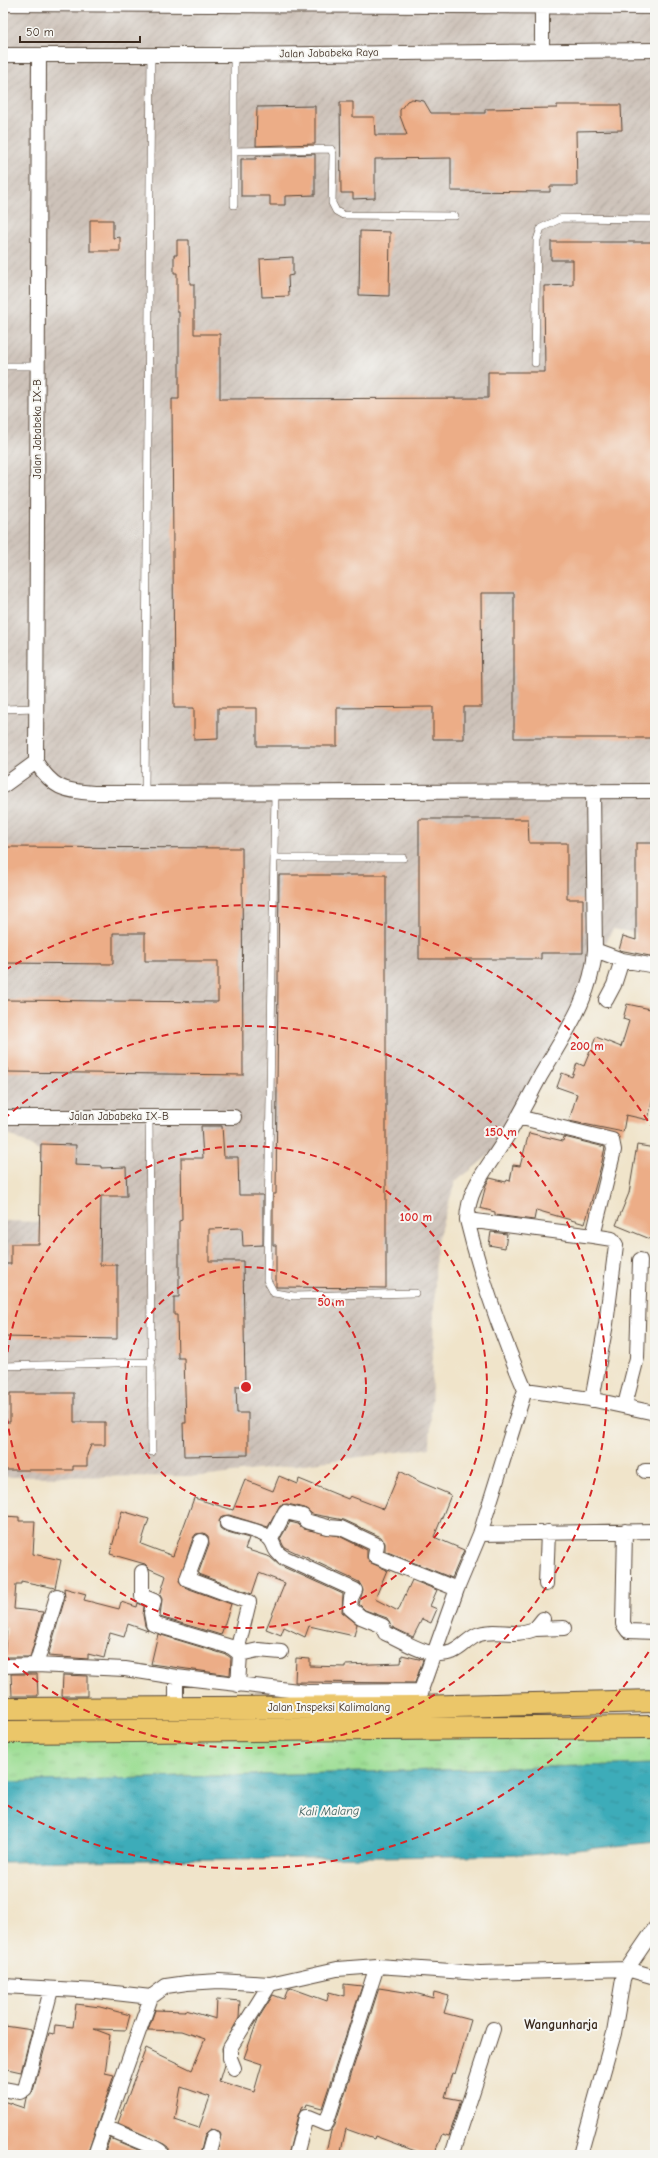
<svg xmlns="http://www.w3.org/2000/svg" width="658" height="2158" font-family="'Comic Neue',sans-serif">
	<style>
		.industrial { fill: url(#industrial-furrows) }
		.grass { fill: url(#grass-tufts); stroke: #6c8459 }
		.water { fill: url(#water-ripples); stroke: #3c6b6c }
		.building { fill: #ecad87; fill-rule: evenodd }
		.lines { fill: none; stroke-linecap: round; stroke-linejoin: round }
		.service-casing { stroke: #564638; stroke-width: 8 }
		.minor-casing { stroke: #564638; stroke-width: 16 }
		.primary-casing { stroke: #564638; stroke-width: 24 }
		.service { stroke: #fff; stroke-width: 7 }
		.minor { stroke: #fff; stroke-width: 14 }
		.primary { stroke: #ebc669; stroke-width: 22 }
		.ring { fill: none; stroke: #d62828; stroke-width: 2; stroke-dasharray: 7 5 }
		.labels { text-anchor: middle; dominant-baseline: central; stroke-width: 4; stroke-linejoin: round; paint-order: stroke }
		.street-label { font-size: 11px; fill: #3b2a1e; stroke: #f6f6f2 }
		.water-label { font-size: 12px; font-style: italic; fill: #3c5e5c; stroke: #f6f6f2 }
		.quarter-label { font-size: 13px; font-weight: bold; fill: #3b2a1e; stroke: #f6f6f2 }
		.centre { fill: #d62828; stroke: #f6f6f2; stroke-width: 2 }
		.ring-label { font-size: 12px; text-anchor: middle; font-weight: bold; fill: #d62828; stroke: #f6f6f2; stroke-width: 4; stroke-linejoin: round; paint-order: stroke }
	</style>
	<defs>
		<pattern id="industrial-furrows" width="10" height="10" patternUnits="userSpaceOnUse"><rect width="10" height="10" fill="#cdc2b9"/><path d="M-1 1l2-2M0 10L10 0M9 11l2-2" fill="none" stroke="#b1a79f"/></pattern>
		<pattern id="grass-tufts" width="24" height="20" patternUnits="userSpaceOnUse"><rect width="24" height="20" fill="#9dde94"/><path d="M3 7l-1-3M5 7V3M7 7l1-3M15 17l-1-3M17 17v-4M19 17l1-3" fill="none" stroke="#88bf7f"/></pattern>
		<pattern id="water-ripples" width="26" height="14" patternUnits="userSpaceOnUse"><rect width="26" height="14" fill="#3dacb9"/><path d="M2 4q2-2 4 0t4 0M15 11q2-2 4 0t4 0" fill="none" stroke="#348c96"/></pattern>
	</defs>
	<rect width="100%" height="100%" fill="#f6f6f2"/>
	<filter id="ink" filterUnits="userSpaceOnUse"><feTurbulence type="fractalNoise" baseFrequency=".025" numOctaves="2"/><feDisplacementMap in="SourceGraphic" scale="8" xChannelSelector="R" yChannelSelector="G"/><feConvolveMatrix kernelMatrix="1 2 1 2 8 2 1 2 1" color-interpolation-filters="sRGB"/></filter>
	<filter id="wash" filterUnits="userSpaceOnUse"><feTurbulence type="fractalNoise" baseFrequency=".012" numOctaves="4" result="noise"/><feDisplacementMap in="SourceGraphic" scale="16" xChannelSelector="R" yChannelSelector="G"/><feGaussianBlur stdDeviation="0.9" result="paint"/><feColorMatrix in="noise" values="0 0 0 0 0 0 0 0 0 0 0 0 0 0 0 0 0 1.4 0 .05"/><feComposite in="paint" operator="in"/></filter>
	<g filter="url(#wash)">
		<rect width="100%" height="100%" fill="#f0e4ca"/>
		<path class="industrial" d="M3,3H655V936L613,929L500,1147L455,1182L436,1245L430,1448L210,1476L3,1477V1221L40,1222L39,1151L3,1131Z"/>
		<path class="grass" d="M655,1728V1764L3,1782V1732Z"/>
		<path class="water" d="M655,1764V1842L528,1855L3,1862V1782Z"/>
		<g id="blocks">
			<path class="building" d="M412,99L424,101L431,113H485V109L557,108V105H621L622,130L576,131L577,186H550V192L451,191V158L375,159V198L353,199V193H341L340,102H353V117H374L375,135H407L400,116V110L407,101Z
				M315,106V144L256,146L257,107Z
				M315,154V195L285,196V205H270V196H241V159H256V156Z
				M90,220H113V238L120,237V251H90Z
				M360,231L390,232L389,296L359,295Z
				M177,240H189L190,284H194V334H220V399L488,398V372H545L544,286L573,285V260H551V242H655V738H514V593H481L482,707H464V739H433V707L337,708V746H257V708H218V739L194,740V708H174L172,399H179V312H177V273H174V255H177Z
				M293,257V275L288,276L289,296L262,297L260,259Z
				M419,819H528L529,843H567V899H583V953H541V959H419Z
				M636,843H655V957L619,950L623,936L636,940Z
				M3,847L242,848L243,1075L8,1072V1069H3V1000L218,1002V961H145V933H113V964L3,963Z
				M279,875H386V1288L276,1287V1245H273V1194H276Z
				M627,1004L655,1010V1088L648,1120L626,1115L623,1132L569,1121L577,1094L557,1087L562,1073L572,1077L577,1063L584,1066L596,1037L621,1047L629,1021L623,1019Z
				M201,1126H222L224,1157H238L239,1195H263V1245L243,1246L242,1228L209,1229V1261H243L245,1386H236L237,1413H248V1455L184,1456L183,1423H186L184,1358H178L177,1315H174V1297H179V1221L182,1220L181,1158H203Z
				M529,1133L563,1141L564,1137L605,1147L601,1166L585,1224L536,1210L534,1220L495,1215V1212L480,1208L486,1185L490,1178L506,1182L507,1180L510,1181L513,1165L520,1166Z
				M41,1144L76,1145L75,1165L101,1166V1168L126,1167L127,1196H101L100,1265H117V1339L3,1337V1264H11V1244H39Z
				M637,1145L655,1148V1241L616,1225L629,1193Z
				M491,1232L507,1234L505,1248L489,1245Z
				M10,1393H74V1422H105V1445H91L87,1455V1466H73V1470H3V1422H10Z
				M400,1471L420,1482L451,1495L434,1537L464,1550L452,1578L385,1551V1543L381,1537L344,1520L312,1514L305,1508L287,1504L280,1505L268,1527L229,1515L222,1516L219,1521L220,1528L224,1531L249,1538L245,1549L270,1557L279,1565L343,1594L342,1612L357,1624L354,1636L309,1626L305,1637L284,1627L281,1635L266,1629L285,1583L259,1573L252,1594L198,1574L209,1544L208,1536L204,1533L196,1534L193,1538L179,1581L184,1587L231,1604L221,1635L160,1617L162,1599L160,1595L166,1576L150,1569L145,1564L110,1554L122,1511L149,1519L141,1544L173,1556L194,1498L233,1510L245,1480L273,1491L279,1476L298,1484L299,1479L348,1499L350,1496L384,1509Z
				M4,1516L19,1517V1521H35L33,1554L61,1560L55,1588L21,1581V1584H16L14,1609L43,1612L30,1657H4L7,1628L3,1627Z
				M290,1522L298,1524L304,1529L339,1536L367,1550V1558L369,1562L387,1570L375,1599L398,1611L412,1580L437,1590L430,1606L437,1609L431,1623L422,1619L413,1637L392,1627L387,1618L365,1610L359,1604L363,1590L359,1582L284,1547L280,1539Z
				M64,1588L86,1594L84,1600L119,1609L121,1602L137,1607L138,1603L144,1606L143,1615L145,1626L148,1631L128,1624L124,1637L110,1633L104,1658L88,1654V1659L48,1656L65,1598Z
				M158,1634L227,1655L231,1658L230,1675L151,1664Z
				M402,1655L423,1660L415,1683L295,1682L296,1658L310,1659V1666L345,1667V1665L401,1663Z
				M11,1674H37L38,1696H12Z
				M63,1675L87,1676V1696H62Z
				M344,1984L362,1986L322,2108L307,2104L306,2107L303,2106L298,2115L288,2155H217L221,2135L219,2131L211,2129L205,2134L200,2155H168V2147L164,2144L118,2123L146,2048L192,2070L205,2039L182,2031L148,2030L155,2010L185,2011L186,2010L216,2019L217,1999L240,2001L239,2018L222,2048L224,2065L219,2081L254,2092L262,2064L244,2058L258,2019L273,1995L284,1999L288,1989L291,1988L327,2001L329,1992L344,1996ZM181,2087L210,2097L199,2128L175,2120Z
				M379,1988L411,1993V1992L433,1998L434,1992L449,1996L444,2013L471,2020L455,2074L452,2073L445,2097L461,2100L449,2136L442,2134L434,2155H426L375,2136L374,2139L346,2129L340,2155H325L331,2131L334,2127Z
				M76,2004L100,2007L130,2015L126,2030L94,2029L110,2035L105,2073L114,2075L87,2155H3V2101L24,2108L26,2098L33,2091L49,2033L54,2034L55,2025L73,2027Z
				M5,2026L32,2030L21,2072L3,2068Z
				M110,2138L150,2155H104Z"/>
		</g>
	</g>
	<g filter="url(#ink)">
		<use href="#blocks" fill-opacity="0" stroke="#564638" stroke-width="1"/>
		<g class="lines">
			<defs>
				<path id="service" d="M234,151L331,149L333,154L332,203L336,211L343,215L455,216
					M234,205V55
					M535,363L537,240L541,228L562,218L655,219
					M3,366H37
					M3,709L37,708
					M145,792L151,54
					M275,792L267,1280L274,1293L294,1296L415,1293
					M274,858H403
					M149,1116L152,1452
					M3,1366L152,1362"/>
				<path id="minor" d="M3,4L655,7
					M542,50V3
					M3,55H234L655,50
					M36,762L39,56
					M36,762C53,788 63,791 94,793L655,791
					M3,786L36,762
					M595,950L622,960L655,966
					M606,1000L614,985L622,960
					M3,1117H234
					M467,1220L593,1236L614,1150L612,1140L518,1117
					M525,1390L590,1399L655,1413
					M592,1400L606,1324L616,1245L612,1239L593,1236
					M625,1405L637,1358L640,1260
					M645,1471H655
					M227,1523C238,1527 263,1531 270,1539C276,1545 272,1550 283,1557L355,1590L351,1598L350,1608L361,1617L383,1626L385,1633C405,1641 429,1660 452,1652C462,1648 468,1639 477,1635C488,1630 503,1633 514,1633C521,1633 529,1631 535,1629L543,1619
					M625,1531L623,1624L628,1631L655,1632
					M480,1534L655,1531
					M271,1539L285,1512L303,1516L306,1521L328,1527L341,1528L377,1545L375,1556L457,1589
					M201,1541L187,1579L249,1602L239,1643L240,1654L258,1650L281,1652
					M142,1572V1596L154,1601L151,1613L153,1624L231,1647L240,1654L238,1685
					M546,1584L548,1532
					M535,1629L564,1628
					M36,1665L57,1596
					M3,1666L36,1665L125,1669L176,1677L307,1692L422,1691
					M415,1707L457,1589L480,1534L525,1390C501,1334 481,1278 467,1220C468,1187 488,1168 504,1141C518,1120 529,1097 541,1075C564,1035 592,997 595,950L593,791
					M176,1708V1677
					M3,1986L97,1991L151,1997L166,1986L187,1983L219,1981L270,1984L337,1969L377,1966L480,1973L627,1969L655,1977
					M234,2068L230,2058V2048L270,1984
					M3,2089L20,2092L25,2089L51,1990
					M105,2127L155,2148L160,2151V2155
					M95,2155L151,1997
					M208,2155L213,2137
					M296,2155L306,2117H309L326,2124L377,1966
					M452,2155L493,2029
					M580,2155L614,2033L623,1979L627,1969L655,1928"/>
				<path id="primary" d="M3,1709L415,1707L655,1701
					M3,1732L655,1727"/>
			</defs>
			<use href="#service" class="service-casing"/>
			<use href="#minor" class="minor-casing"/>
			<use href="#primary" class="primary-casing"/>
			<use href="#service" class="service"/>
			<use href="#minor" class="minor"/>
			<use href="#primary" class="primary"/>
		</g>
	</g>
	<g class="ring">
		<circle cx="246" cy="1387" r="120"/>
		<circle cx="246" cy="1387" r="241"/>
		<path d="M4 1119A361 361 0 1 1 4 1655"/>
		<path d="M655 1642A482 482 0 0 1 5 1804M5 970A482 482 0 0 1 655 1132"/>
	</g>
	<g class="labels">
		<g class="street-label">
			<text transform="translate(329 53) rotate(-1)">Jalan Jababeka Raya</text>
			<text transform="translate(37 429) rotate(-90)">Jalan Jababeka IX-B</text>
			<text x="119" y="1116">Jalan Jababeka IX-B</text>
			<text x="329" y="1707">Jalan Inspeksi Kalimalang</text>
		</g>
		<g class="water-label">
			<text transform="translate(329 1811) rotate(-1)">Kali Malang</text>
		</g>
		<g class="quarter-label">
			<text x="561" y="2024">Wangunharja</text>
		</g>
	</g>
	<circle cx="246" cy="1387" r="6" class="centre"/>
	<g class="ring-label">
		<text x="587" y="1050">200 m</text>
		<text x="501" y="1136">150 m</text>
		<text x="416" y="1221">100 m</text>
		<text x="331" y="1306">50 m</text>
	</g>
	<rect width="658" height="2158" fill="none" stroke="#f6f6f2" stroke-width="16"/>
	<path d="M20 36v6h120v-6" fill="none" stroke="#3b2a1e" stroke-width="2"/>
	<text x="26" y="36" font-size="12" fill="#3b2a1e" stroke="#f6f6f2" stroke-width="3" paint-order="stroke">50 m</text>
</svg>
